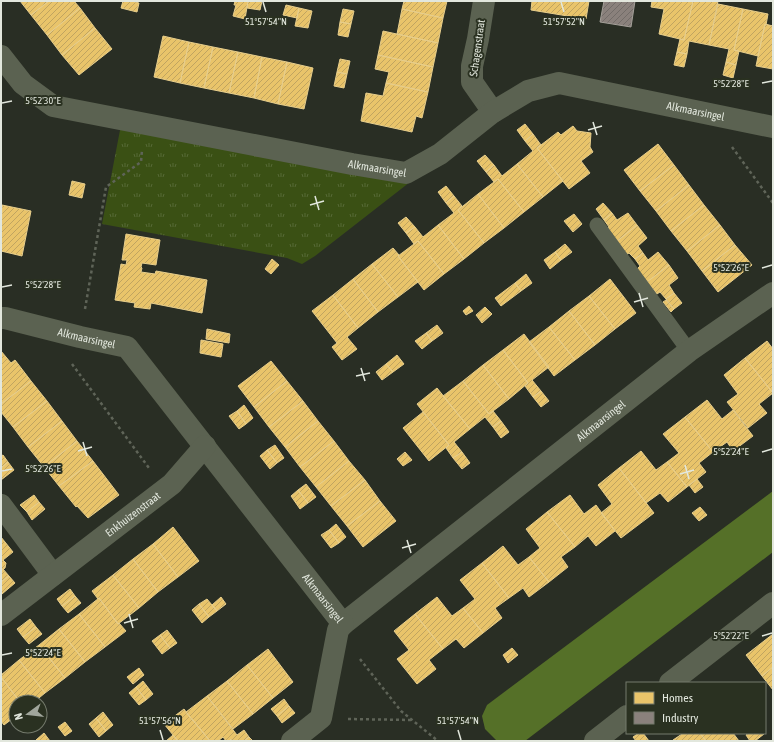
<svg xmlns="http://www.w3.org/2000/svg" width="774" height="742" font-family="'Asap Condensed',sans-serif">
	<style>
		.grass { fill: url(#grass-tufts) }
		.water { fill: #557028 }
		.homes { fill: url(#homes-hatch); stroke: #e7ce8c }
		.industry { fill: url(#industry-hatch); stroke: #a4a099 }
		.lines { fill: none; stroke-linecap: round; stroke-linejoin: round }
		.path { stroke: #5f6458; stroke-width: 2.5; stroke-dasharray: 3 3; stroke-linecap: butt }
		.service { stroke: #5b6251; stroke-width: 15 }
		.minor { stroke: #5b6251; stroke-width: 22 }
		.ticks { fill: none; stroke: #e2e7dd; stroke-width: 1.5 }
		.labels { text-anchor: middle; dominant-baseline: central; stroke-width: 4; stroke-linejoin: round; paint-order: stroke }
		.street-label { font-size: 11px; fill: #e2e7dd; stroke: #2a3121 }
		.ticks-label { font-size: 10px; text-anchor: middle; fill: #e2e7dd; stroke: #2a3121; stroke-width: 4; stroke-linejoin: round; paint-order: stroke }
	</style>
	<defs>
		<pattern id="grass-tufts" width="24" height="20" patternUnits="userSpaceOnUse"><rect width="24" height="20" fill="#3a5014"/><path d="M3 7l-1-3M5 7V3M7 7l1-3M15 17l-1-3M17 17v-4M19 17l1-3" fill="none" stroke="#566936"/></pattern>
		<pattern id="homes-hatch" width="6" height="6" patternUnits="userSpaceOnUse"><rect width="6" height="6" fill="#e9c46a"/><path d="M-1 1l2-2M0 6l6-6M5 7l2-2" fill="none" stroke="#c0a460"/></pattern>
		<pattern id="industry-hatch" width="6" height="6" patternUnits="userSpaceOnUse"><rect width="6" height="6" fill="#8a817c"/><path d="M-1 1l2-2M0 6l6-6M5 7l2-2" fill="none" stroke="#726c68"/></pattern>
	</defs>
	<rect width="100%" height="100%" fill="#292e24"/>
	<path class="grass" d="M121,125L410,182L315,256L302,264L287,258L102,224Z"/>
	<path class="water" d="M773,491V552L525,741H497L485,729L482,716L487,705Z"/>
	<path class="homes" d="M20,1H49L31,15Z
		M49,1H74L80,8L47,35L31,15Z
		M123,1H132L139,3L137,12L121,8Z
		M235,1H248L245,19L233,16L236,5H234Z
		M248,1H262L260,10L247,8Z
		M404,1H447L443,18L402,9Z
		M532,1H589L586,19L531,10Z
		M652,1H693L684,40L659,34L664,9L651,7Z
		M693,1H718L709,45L689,41L687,54L677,52L680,39L684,40Z
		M718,4L743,9L734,50L739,51L736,65L726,62L729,49L709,45Z
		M286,5L299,8L297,18L283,15Z
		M80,8L95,28L62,55L47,35Z
		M299,8L312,11L308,28L295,26Z
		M343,9L354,11L351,24L340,22Z
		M402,9L443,18L438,43L397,34Z
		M743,9L768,14L766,25L765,24L758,56L734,50Z
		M340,22L351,24L348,37L338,35Z
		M765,24L773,26V69L756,66Z
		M95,28L112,49L79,75L62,55Z
		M383,31L438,43L433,67L378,55Z
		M163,36L189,42L180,83L154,77Z
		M189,42L213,47L204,88L180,83Z
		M213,47L238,52L229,93L204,88Z
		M238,52L262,57L254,98L229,93Z
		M677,52L687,54L684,67L674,65Z
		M378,55L433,67L428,92L386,83L389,72L375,69Z
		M262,57L287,62L278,104L254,98Z
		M340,59L350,61L347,74L337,72Z
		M287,62L313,68L304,109L278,104Z
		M726,62L736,65L733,78L723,75Z
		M337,72L347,74L344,88L334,86Z
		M386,83L428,92L422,118L416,116L412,132L361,121L366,93L383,96Z
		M525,124L533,134L525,141L517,130Z
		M573,126L577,131L591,133L590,147L593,152L581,161L590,173L569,189L537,148L558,132L561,135Z
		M533,134L541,145L537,148L563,181L543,197L517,164L533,151L525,141Z
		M658,144L674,165L640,191L624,170Z
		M485,155L494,165L486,172L477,161Z
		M517,164L543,197L524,212L498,179L494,182L486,172L494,165L502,176Z
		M674,165L689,185L656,211L640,191Z
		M498,179L524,212L504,228L478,194Z
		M72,181L85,184L82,198L69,195Z
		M689,185L704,205L671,231L656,211Z
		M446,186L454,196L446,203L438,192Z
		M478,194L504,228L484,243L458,210Z
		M454,196L462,206L458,210L484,243L464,259L438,225L454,213L446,203Z
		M603,203L612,213L604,220L596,209Z
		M2,205L31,211L22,256L1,251Z
		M704,205L720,225L687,251L671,231Z
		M612,213L617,220L628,213L637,225L616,242L606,229L609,227L604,220Z
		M574,214L582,224L573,232L564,221Z
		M406,217L415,227L406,233L398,223Z
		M438,225L464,259L444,274L418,241L414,244L406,233L415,227L423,237Z
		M637,225L647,238L638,246L643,253L635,259L629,253L626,255L616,242Z
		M720,225L735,245L702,271L687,251Z
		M126,234L160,240L156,265L142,263L141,267L142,268L141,272L155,274L156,271L207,280L202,313L151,303L150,309L134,307L135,303L115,300L121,264L126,265L127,260H122Z
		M418,241L444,274L424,290L398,256Z
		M565,244L572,252L561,260L555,252Z
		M735,245L752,265L718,292L702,271Z
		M393,248L399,255L398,256L418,282L398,297L372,264Z
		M555,252L561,260L550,269L544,260Z
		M658,252L669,265L647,282L637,269L640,266L635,259L643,253L648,260Z
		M272,259L279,265L271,274L265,269Z
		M372,264L398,297L378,312L353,279Z
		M669,265L678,278L669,285L674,293L666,299L660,292L657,294L647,282Z
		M526,274L532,283L521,291L515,283Z
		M353,279L378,312L358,328L333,295Z
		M610,279L636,313L615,329L589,296Z
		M515,283L521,291L501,306L495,298Z
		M674,293L682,303L674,309L666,299Z
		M333,295L358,328L347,337L357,349L342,360L332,347L337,343L312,311Z
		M589,296L615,329L595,345L569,311Z
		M666,300L674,309L671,312L663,302Z
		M469,306L473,311L466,315L463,311Z
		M485,307L492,314L482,323L476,315Z
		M569,311L595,345L575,360L549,327Z
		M437,325L443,333L432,341L426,333Z
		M549,327L575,360L554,376L529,342Z
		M207,329L230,334L229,343L206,339Z
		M426,333L432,341L422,349L415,341Z
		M524,334L549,367L532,380L541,391L533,397L525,386L528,383L503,350Z
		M201,340L223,344L221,357L200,353Z
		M767,341L773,349V393L745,358Z
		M503,350L528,383L509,399L483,365Z
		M1,351L11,363L15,360L31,381L1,404Z
		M397,355L404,364L393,372L386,364Z
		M745,358L773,393L759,404L767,413L748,428L727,402L738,394L724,375Z
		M271,361L287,381L254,407L238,386Z
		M386,364L393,372L382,380L376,372Z
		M483,365L509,399L489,414L463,381Z
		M31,381L47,401L13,427L1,412V404Z
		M287,381L303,401L269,427L254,407Z
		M463,381L489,414L493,411L501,421L493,427L485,417L470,429L443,396Z
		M437,388L470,429L454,442L462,452L453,458L446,448L449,445L417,404Z
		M541,391L549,401L541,407L533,397Z
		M707,400L722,419L733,410L753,436L733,451L727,442L713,452L685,417Z
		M47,401L62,421L28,447L13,427Z
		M303,401L318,421L285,447L269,427Z
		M244,405L253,418L246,424L237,411Z
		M237,411L246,424L239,429L229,416Z
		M423,412L449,445L429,461L403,428Z
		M685,417L713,452L699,463L706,472L687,487L667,462L679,453L663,434Z
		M62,421L77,441L44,467L28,447Z
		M318,421L334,441L300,467L285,447Z
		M501,421L509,432L501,438L493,427Z
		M77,441L93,461L59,486L44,467Z
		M334,441L349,461L316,487L300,467Z
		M275,445L284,458L277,463L267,450Z
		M267,450L277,463L270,469L260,456Z
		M641,451L656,470L667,462L687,487L668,502L660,493L646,503L619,468Z
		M405,452L412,460L403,466L397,459Z
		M462,452L470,463L462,469L453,458Z
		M3,455L8,462L1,468V456Z
		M93,461L119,495L88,518L77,506L76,507L59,486Z
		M349,461L365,480L331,506L316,487Z
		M8,462L14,470L1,480V468Z
		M619,468L654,513L621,538L601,513L612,504L598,485Z
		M697,479L703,487L695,493L689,485Z
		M365,480L380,501L347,526L331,506Z
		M306,484L316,497L308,503L298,490Z
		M298,490L308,503L300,509L291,496Z
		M34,495L39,502L27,512L20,505Z
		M570,495L584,514L596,505L615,531L596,546L588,536L575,547L547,512Z
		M380,501L396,521L363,547L347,526Z
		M39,502L45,509L32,520L27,512Z
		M700,507L707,515L699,521L692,513Z
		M547,512L575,547L561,557L568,567L549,582L529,557L540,548L526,529Z
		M336,524L346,537L339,543L329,530Z
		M173,527L199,561L178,577L153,544Z
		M329,530L339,543L331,548L321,535Z
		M1,537L13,552L3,560L6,563L5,568L1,571Z
		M153,544L178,577L158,592L133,559Z
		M503,546L518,565L529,557L549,582L529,597L523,588L509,598L482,563Z
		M133,559L158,592L139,608L113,575Z
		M482,563L509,598L495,608L502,618L483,633L463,608L475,599L460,580Z
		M3,569L9,576L1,582V571Z
		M113,575L139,608L118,624L99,598L98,599L92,591Z
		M9,576L15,583L2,594L1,592V582Z
		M70,589L75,596L62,606L57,599Z
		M75,596L81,603L68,613L62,606Z
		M221,597L226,604L217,611L212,605Z
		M437,597L452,616L463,608L483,633L464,648L456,639L443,649L415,614Z
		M99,598L118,624L119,623L126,631L105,647L79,614Z
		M207,599L217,611L209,617L199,604Z
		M199,604L209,617L202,623L192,610Z
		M79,614L105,647L85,662L59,629Z
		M415,614L443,649L429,660L436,669L417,684L397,659L409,650L394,631Z
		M30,619L36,627L23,637L17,629Z
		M36,627L42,634L29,644L23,637Z
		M59,629L85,662L65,678L39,645Z
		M167,630L177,643L170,648L160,635Z
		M773,634V667L762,676L746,655Z
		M160,635L170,648L162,654L152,641Z
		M39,645L65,678L45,693L19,660Z
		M512,648L518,655L508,663L503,655Z
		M268,649L293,682L273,698L247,665Z
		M19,660L45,693L34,702H20L1,677V675Z
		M247,665L273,698L253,714L227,681Z
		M773,667V690L762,676Z
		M139,668L144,675L133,684L127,677Z
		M1,677L20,702H16V716L4,725L1,721Z
		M143,681L153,694L146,700L136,687Z
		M227,681L253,714L233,729L207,696Z
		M136,687L146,700L139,705L129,693Z
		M207,696L237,735L244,730L249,737L244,741H232L231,739L229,741H226L223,737L218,741H210L186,712Z
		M284,699L289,706L277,716L271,709Z
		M289,706L295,713L282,723L277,716Z
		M184,709L192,720H193L210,741H178L164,724Z
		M103,712L113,725L106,731L96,718Z
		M96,718L106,731L99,737L89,724Z
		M65,722L72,731L65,736L58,727Z
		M44,733L50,741H37L36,740Z
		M639,733H643L649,741H636L633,737Z
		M681,733H700L706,741H674L673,740L682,734Z
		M700,733H733L739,741H706Z
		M749,733H763L764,734L755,741H750L746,735Z
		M173,735L178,741H166Z
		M249,737L253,741H244Z"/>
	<path class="industry" d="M604,1H635L631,27L600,22Z"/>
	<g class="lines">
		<path class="path" d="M732,147L773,203
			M85,309L106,187L141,162L142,150
			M72,364L149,468
			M360,659L401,711L438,741
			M348,719L411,720"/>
		<path class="service" d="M597,225L689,351"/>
		<g class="minor">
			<path d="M484,1L478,39L472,66V82L493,112"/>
			<path id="s1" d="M1,56L23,84L53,106L352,164L406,173L440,154L493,112L528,91L559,83L773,127"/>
			<path id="s2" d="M1,318H5L80,337L127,347L343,624L689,351L773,293"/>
			<path d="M1,505L53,575"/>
			<path id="s3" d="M1,615L172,484L205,446"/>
			<path d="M670,683L773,603"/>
			<path d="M292,741L321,718L338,630L343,624"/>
			<path d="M595,741L627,716"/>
		</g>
	</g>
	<path class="ticks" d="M263,2L266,12M561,2L564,12M762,83L772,81M2,103L12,101M593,122L597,135M588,130L602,126M315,196L319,210M310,205L324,201M762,268L772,265M2,287L12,285M639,293L643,307M634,302L648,298M361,368L365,381M356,376L370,373M83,442L87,456M78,451L92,447M762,452L772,449M685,465L689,479M2,471L12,469M680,474L694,470M407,540L411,553M402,548L416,544M129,614L133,628M124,623L138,619M762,636L772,633M2,655L12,653M160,730L163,740M458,730L461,740"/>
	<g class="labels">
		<g class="street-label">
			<text transform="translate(477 48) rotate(-82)">Schagenstraat</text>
			<text stroke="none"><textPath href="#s1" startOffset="751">Alkmaarsingel</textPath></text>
			<text stroke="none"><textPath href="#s1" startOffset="403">Alkmaarsingel</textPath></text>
			<text stroke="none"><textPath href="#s2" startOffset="88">Alkmaarsingel</textPath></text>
			<text stroke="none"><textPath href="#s2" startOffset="809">Alkmaarsingel</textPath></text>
			<text stroke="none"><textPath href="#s3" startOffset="166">Enkhuizenstraat</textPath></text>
			<text stroke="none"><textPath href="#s2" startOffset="448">Alkmaarsingel</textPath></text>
		</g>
	</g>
	<g class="ticks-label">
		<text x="266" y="25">51°57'54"N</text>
		<text x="564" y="25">51°57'52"N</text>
		<text x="731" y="87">5°52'28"E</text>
		<text x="43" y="104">5°52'30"E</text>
		<text x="731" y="271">5°52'26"E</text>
		<text x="43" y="288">5°52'28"E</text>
		<text x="731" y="455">5°52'24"E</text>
		<text x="43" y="472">5°52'26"E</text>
		<text x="731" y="639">5°52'22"E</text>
		<text x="43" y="656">5°52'24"E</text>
		<text x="160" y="724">51°57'56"N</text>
		<text x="458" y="724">51°57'54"N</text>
	</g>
	<rect width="774" height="742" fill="none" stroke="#e2e7dd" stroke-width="4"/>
	<rect x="626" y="682" width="140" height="52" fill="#2a3121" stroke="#747a6c"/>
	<rect x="634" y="692" width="20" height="12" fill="#e9c46a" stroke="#747a6c"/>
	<text x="662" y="702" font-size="12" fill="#e2e7dd">Homes</text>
	<rect x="634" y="712" width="20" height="12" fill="#8a817c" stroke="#747a6c"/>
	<text x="662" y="722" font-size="12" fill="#e2e7dd">Industry</text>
	<g transform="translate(28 714) rotate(255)"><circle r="19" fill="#2a3121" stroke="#747a6c"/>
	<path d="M0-3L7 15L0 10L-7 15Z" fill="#a1a69c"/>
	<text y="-6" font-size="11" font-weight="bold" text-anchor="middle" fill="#e2e7dd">N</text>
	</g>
</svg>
